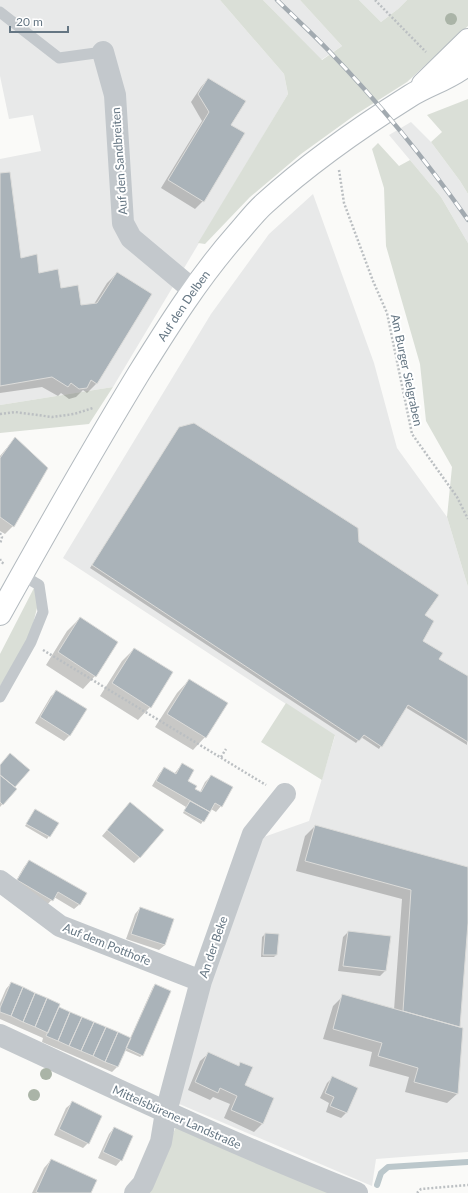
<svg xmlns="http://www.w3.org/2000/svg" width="468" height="1193" font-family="Lato,sans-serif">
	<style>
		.built { fill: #e8e9e9 }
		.green { fill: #dadfd7 }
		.shadow { fill: #0003 }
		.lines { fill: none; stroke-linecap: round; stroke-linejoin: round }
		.stream { stroke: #bbc7cb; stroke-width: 6 }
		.building { fill: #aab3b9; stroke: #dcdcda }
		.secondary-casing { stroke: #b3babf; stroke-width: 24 }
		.path { stroke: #bbbfc2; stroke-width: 2.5; stroke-dasharray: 2 2; stroke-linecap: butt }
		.lane { stroke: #c3c8cc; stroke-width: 11 }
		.street { stroke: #c3c8cc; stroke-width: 22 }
		.secondary { stroke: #fff; stroke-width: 22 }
		.rail-casing { stroke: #a2aab0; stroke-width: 4.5 }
		.rail { stroke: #fff; stroke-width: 3; stroke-dasharray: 9; stroke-linecap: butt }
		.tree { fill: #aab4a7 }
		.labels { text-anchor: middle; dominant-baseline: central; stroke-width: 4; stroke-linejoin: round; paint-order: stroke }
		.street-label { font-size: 12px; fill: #657683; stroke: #fff }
	</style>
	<rect width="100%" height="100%" fill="#fafaf8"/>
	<path class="built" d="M0,0H220L284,74L288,94L113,387L0,405V159L41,151L33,115L9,119L0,76Z
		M263,0H300L342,46L321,60Z
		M359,0H407L398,9L381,22Z
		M411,122L431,142L460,181L468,194V243L441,197L389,135Z
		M313,194L374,363L397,448L447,517L468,587V1152L376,1159L372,1186L177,1103L195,1023L261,838L309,821L335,736L63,558L211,314L269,234Z"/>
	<path class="green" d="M220,0H263L322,60L342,46L300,0H359L381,22L398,9L407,0H468V26L407,82L355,115L301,154L250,197L205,244L198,243L288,94L284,74Z
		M468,99V194L460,181L431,142L442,132L427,115Z
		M378,143L399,166L410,160L441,197L468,243V587L447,517L452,467L426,421L420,364L386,246L384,188L372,149Z
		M113,387L89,424L0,433V405Z
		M35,586L38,604L33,624L25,647L0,686V654Z
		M286,703L335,735L322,780L261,742Z
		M176,1127L353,1193H147L150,1183Z"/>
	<path class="shadow" d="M208,79L229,125L203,201L195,209L161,188L202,121L191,102L201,87Z
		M0,174L20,259L38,275L60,289L80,306L94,304L107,283L117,273L151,294L96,384L87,393L83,390L76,397L69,399L61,393L58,396L42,387L0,393Z
		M177,431L358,542L424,615L422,641L437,659L468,677L467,745L405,707L379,749L361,737L356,743L90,568Z
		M15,438L47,469L13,526L5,534L0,531V456Z
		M80,618L95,676L83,689L46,665L67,631Z
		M134,649L150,707L138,720L100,696L122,661Z
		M189,680L205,737L193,750L155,727L177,693Z
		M57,691L86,709L69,736L64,741L35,723L51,696Z
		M182,764L186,781L194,789L200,792L205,782L211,776L221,806L216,812L211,809L201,824L183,813L186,807L152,786L159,774L164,768L174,774Z
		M0,766L28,770L14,787L15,789L0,807Z
		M130,803L140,857L134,863L102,836Z
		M35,810L57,823L47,839L25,826Z
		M315,826L468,868V909L459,1027L457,1094L447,1103L405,1092L409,1077L369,1066L372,1052L323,1039L333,1006L343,996L394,1010L402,899L296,871L305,836Z
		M29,861L80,904L74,909L54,897L47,905L13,886L24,867Z
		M140,908L165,945L159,950L126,939L135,914Z
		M348,932L385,971L380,976L338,971L343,937Z
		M265,934L276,955L274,957H261L262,937Z
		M11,983L58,1007L130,1039L153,987L156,985L143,1055L140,1057L124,1050L117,1067L112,1072L42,1042L43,1038L0,1019V1003L6,989Z
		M208,1054L237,1067L241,1063L243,1086L273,1099L262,1124L254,1132L224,1118L230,1104L213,1097L210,1100L188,1090L200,1061Z
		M332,1078L357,1088L346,1113L341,1118L326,1112L329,1103L320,1098L327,1083Z
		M72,1103L88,1143L83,1148L54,1135L66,1108Z
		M114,1128L121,1160L116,1166L98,1158L109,1134Z
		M51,1160L90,1193H32L44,1168Z"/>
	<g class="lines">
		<path class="stream" d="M377,1185L381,1173L388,1167L468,1162"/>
	</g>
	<path class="building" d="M208,78L246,101L231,125L245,133L204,202L168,180L209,112L198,94Z
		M10,172L21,258L37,254L39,273L58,269L61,288L78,285L81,305L97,303L117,272L152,294L97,384L91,380L87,388L79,389L71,383L68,387L52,377L0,386V173Z
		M194,423L358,528L359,542L439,595L425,615L434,621L423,641L443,653L439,659L468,676V742L408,705L382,747L364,735L359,741L92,565L179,427Z
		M15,437L48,468L14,527L0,517V458Z
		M80,617L118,642L96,677L58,652Z
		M134,648L173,672L151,708L112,683Z
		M189,679L228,703L206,738L167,714Z
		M56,690L87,709L70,736L40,717Z
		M10,753L30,770L15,787L0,775V765Z
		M182,763L194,770L188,781L197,786L195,789L201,792L211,775L233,787L222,807L215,803L210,812L156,781L164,767L176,774Z
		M0,775L17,789L3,805L0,802Z
		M190,801L210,812L204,822L184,811Z
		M130,802L164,830L140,858L107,830Z
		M35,809L59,823L50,837L26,824Z
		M315,825L468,867V923L460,1027L403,1011L411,890L305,861Z
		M29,860L87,893L80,905L58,892L53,901L17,880Z
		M140,907L174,919L165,945L131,934Z
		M348,931L391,936L386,971L343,966Z
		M265,933L279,934L277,955H263Z
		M11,982L23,987L11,1016L0,1012V1008Z
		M155,984L171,991L143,1056L126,1048Z
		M23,987L35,993L23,1022L11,1016Z
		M35,993L47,998L35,1027L23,1022Z
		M342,994L463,1028L458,1094L414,1082L418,1068L378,1056L382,1043L333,1029Z
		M47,998L60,1004L48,1033L35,1027Z
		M59,1007L70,1012L58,1041L46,1036Z
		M70,1012L82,1017L69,1046L58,1041Z
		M82,1017L94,1022L81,1051L69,1046Z
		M94,1022L106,1027L93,1056L81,1051Z
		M106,1027L118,1032L105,1062L93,1056Z
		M118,1032L131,1038L118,1067L105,1062Z
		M208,1052L239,1066L240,1062L253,1067L245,1085L274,1098L263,1124L231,1110L237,1096L220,1088L218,1093L195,1082Z
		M332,1076L358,1088L347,1113L330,1106L334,1097L325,1093Z
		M72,1101L102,1116L89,1144L59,1129Z
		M114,1127L133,1136L122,1161L103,1152Z
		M51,1159L97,1180L91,1193H39L36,1192Z"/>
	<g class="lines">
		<defs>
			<g id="secondary">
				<path d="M423,84L468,40"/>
				<path id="s1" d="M0,614C45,533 91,452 139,373C169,325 199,277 237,234C246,224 254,213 264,204C309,163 359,128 410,96C429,84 450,79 468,64"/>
			</g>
		</defs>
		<use href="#secondary" class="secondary-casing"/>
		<path class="path" d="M375,0L426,52
			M339,170L344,203L373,281L387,313L412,434L457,497L468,519
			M0,414L15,412L52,417L74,414L93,408
			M0,533L2,537L0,544
			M0,559L1,562L5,564
			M43,650L266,785
			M221,757L226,749
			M417,1193L421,1189L468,1185"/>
		<path class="lane" d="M0,12L59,58L103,52
			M0,697L31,642L43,612L39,585L22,575"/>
		<path class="street" d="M103,52L115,95L123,223L131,238L192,289
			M0,881L60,926L201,981
			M0,1035C118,1090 236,1146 357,1193
			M135,1193L143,1184L161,1142L166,1112L201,981L253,834L285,794"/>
		<use href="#secondary" class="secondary"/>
		<defs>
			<path id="rail" d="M277,0C294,17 312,33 329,51C380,104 426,160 468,220"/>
		</defs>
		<use href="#rail" class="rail-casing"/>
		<use href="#rail" class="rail"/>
	</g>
	<g class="tree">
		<circle cx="451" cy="19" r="6"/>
		<circle cx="46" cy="1074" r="6"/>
		<circle cx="34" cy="1095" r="6"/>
	</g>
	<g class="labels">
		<g class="street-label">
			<text transform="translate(119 161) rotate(-94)">Auf den Sandbreiten</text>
			<text stroke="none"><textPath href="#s1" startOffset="359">Auf den Delben</textPath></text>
			<text transform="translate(407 370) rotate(78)">Am Burger Sielgraben</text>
			<text transform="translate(107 944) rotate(22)">Auf dem Potthofe</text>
			<text transform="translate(213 947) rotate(-71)">An der Beke</text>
			<text transform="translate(177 1117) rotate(24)">Mittelsbürener Landstraße</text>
		</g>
	</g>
	<path d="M10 26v6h58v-6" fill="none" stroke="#657683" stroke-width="2"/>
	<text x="16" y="26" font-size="12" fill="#657683" stroke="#ffffff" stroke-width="3" paint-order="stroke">20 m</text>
</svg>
